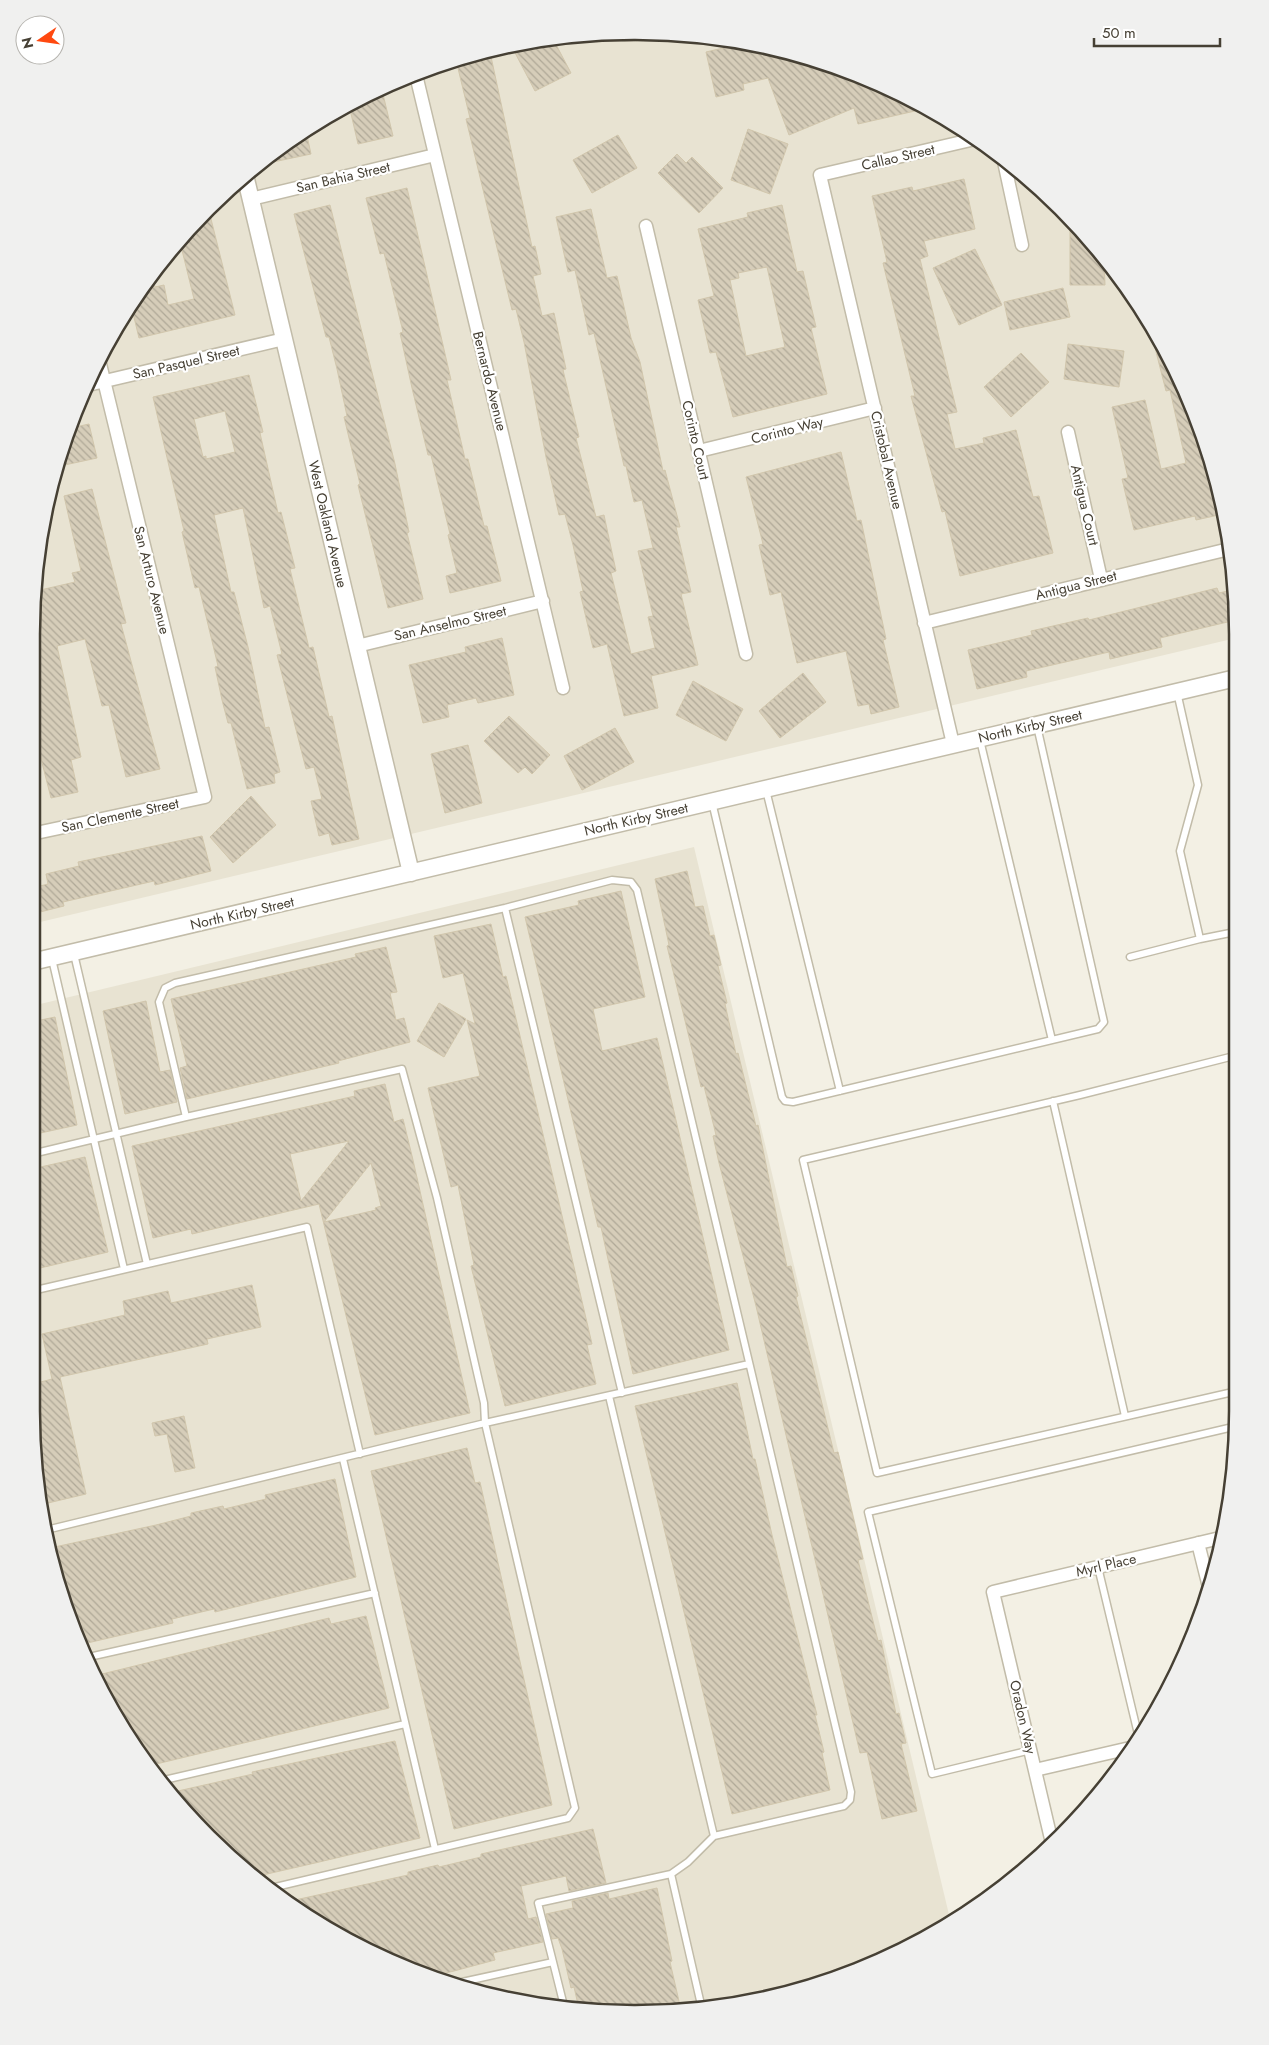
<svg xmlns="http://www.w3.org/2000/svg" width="1269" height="2045" font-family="Jost,sans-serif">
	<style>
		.residential { fill: #e8e3d2 }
		.building { fill: url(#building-back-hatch); stroke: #d1c6ac; fill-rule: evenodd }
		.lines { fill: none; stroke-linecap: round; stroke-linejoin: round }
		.service-casing { stroke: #c2bca9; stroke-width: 9 }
		.minor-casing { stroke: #c2bca9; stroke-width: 15 }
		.tertiary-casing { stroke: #c2bca9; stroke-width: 19 }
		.service { stroke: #fff; stroke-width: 6 }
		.minor { stroke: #fff; stroke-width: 12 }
		.tertiary { stroke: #fff; stroke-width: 16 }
		.labels { text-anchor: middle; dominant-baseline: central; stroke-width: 4.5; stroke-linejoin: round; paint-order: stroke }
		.street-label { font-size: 14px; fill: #464034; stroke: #fff }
		.rim { fill: none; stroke: #464034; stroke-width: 2.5 }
	</style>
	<defs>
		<pattern id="building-back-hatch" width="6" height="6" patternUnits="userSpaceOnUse" patternTransform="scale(1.25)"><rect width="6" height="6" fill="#d6cdb9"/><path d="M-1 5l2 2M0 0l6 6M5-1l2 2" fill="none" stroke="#afa897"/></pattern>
	</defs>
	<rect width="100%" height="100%" fill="#f3f0e4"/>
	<path class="residential" d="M674,33L791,52L902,94L1002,156L1113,267L1175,367L1217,478L1236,595V638L36,923V556L77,403L156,267L237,181L333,112L441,63L556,36Z
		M694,847L951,1923L901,1952L791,1993L713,2009L595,2012L440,1982L333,1933L267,1889L181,1808L133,1746L63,1604L36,1490V1005Z"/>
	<path class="building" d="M552,37L571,73L535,91L512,47Z
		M740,44L791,52L902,94L912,100L915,111L858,124L854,108L789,135L768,78L743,84L744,90L716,97L706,52Z
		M490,52L532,247L535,246L541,274L533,276L542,316L554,313L566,369L563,370L579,437L576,438L596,517L604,515L616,571L611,573L631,654L655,648L648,617L653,616L638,551L653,548L642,500L634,502L626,466H624L594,333L589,335L575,270L568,272L556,217L591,209L607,278L617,276L631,338L640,362L663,471L665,470L680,527H676L691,592L681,594L698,665L651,676L658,708L624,716L607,644L593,648L580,592L583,591L573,545L565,514L559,515L546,457L524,342L516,309L512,310L466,119L470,118L456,60Z
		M382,90L393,136L358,144L349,105Z
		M748,129L788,144L770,194L731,180Z
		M306,131L311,154L259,165Z
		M618,135L637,168L592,193L573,160Z
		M677,154L686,163L692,157L723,188L699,213L658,173Z
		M964,179L975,229L924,241L928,256L920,259L957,412L947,414L955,449L984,443L983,438L1016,430L1033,497L1039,496L1053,553L960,576L945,511L942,512L911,396H915L883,263L887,262L872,196L912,187L913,191Z
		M407,188L451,380H447L457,424L465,459H468L484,526H487L501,581L450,593L446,576L457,573L448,535L450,534L431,455H428L412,388L400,333L403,332L384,253L380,254L366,198Z
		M330,205L395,464L409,532L407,533L423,599L388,608L358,485L360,484L344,417L347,416L337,369L329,337H326L294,214Z
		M782,205L797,272L803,271L816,327L811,328L827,394L733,417L716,352L710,353L698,300L714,296L698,229L748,217L747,213ZM767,267L785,347L746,356L730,280L739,278L738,273Z
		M209,211L235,315L139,338L132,309L152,274L155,287L164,285L168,305L194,299L180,242Z
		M1070,224L1104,259L1105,285H1070Z
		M975,249L1002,305L959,325L933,268Z
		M1063,288L1070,317L1010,330L1004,302Z
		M1155,335L1175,367L1217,478L1223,514L1196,520L1195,516L1134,530L1122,479L1128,478L1112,407L1145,400L1161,469L1186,463L1170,390L1166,391L1152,336Z
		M1068,344L1124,351L1119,387L1064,379Z
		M1021,353L1049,382L1011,417L984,387Z
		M249,375L263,432L260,433L278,513L281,512L295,568L290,569L309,648L313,647L329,717L332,716L359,839L332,845L329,833L319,836L311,801L322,799L314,767L306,769L277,655L282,654L270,606L264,608L243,508L214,515L231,592H234L248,647L265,728L269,727L280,772L274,774L275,783L247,789L231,723H228L222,700L215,667L218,666L199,587L195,588L182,532L184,531L153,397ZM225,411L235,452L206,459V456L203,457L194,419Z
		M89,424L97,458L60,466L71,428Z
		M841,452L857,521L861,520L886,639L883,640L899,707L871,714L869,704L858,706L846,651L797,663L781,592L770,595L759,545L763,544L746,477Z
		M92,489L126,623L121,624L160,769L126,777L109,705L102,706L85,639L57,646L81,757L71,760L78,792L51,798L37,743L41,742L36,722V591L75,582L72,573L81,571L64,496Z
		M1217,588L1219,593L1236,589V620L1160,638L1162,647L1110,659L1109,652L1026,671L1027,677L977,689L968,650L1032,635L1031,631L1088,618L1089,620Z
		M502,638L514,695L478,703L476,698L447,705L449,717L423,723L409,665L466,652L465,647Z
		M803,673L826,702L780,738L759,711Z
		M693,681L743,709L726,741L676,715Z
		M509,716L550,755L532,774L525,767L518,773L484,741Z
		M615,728L634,762L582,790L564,756Z
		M468,745L482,803L445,813L431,754Z
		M251,796L276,825L233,863L210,837Z
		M202,836L211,871L155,885L154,881L63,902L64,906L36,913V887L48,884L46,874L79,866L78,862Z
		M687,871L695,907L703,906L710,936L714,935L721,965L718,966L727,1003L725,1004L736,1054L738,1053L756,1126L758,1125L787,1267L791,1266L798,1296L796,1297L834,1453L838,1452L863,1559L858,1560L869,1605L878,1641L881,1640L896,1714L899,1713L906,1743L901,1744L917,1811L882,1819L867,1752L860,1753L756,1306L719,1163L713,1136L716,1135L704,1086L701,1087L667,946L669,945L655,879Z
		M621,891L645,997L593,1009L602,1051L657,1038L729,1350L633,1374L601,1227H598L525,917L579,905L578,901Z
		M491,924L503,977L506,976L592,1344L587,1345L596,1384L505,1406L471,1266L474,1265L458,1185L451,1187L428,1088L480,1076L467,1020L475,1024L463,973L443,978L434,936Z
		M386,947L397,992L390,993L396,1020L404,1018L410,1042L338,1061L339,1063L187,1099L180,1068L187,1066L171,999L356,957L355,954Z
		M146,1001L160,1072L170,1070L177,1102L125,1114L103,1011Z
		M439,1003L466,1019L444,1057L417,1041Z
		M55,1017L77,1125L36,1134V1021Z
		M385,1084L394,1122L403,1119L413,1160L470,1413L375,1435L319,1204L192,1234L191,1229L153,1238L132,1146L355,1096L354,1091ZM349,1141L301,1201L290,1154ZM371,1163L381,1206L375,1208L376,1210L324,1222Z
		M85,1157L108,1252L36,1269V1168Z
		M252,1285L261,1327L207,1339L208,1344L60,1377L86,1494L48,1503L36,1451V1401L40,1400L37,1383L52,1379L42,1334L125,1315L123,1301L168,1291L171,1303Z
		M737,1383L753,1459H755L772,1535L817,1715H815L824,1752L822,1753L830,1790L732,1814L635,1406Z
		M184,1416L195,1468L175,1472L167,1434L155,1436L152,1423Z
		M467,1448L475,1483L480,1482L552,1805L454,1829L371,1471Z
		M335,1479L356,1577L215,1612L214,1609L172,1619L173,1623L83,1644L63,1604L50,1548L156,1525L191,1516V1513L223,1506L224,1509L266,1499L265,1495Z
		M366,1616L389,1708L148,1766L133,1746L98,1675L329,1618L331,1624Z
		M395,1741L420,1838L315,1863L254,1877L181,1809L169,1793L253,1774L252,1772Z
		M593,1829L606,1883L569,1891L566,1876L521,1886L528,1919L536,1917L543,1942L493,1953L495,1960L454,1971L429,1977L333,1933L286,1902L408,1875V1872L438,1865L439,1867L481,1857V1854Z
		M657,1888L672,1961L670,1962L681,2010L595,2012L579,2009L574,1987L571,1988L562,1949L558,1938L552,1939L546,1914L573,1908L572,1901L608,1893L609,1899Z"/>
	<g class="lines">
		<defs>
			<path id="service" d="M980,740L1052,1040
				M766,790L840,1091
				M712,802L782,1097L785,1101L793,1102L1098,1029L1104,1022L1037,726
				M505,908L622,1393
				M1200,939L1235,932
				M74,954L147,1264
				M1130,957L1200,939L1180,851L1198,785L1177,692
				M52,959L124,1269
				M1053,1101L1125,1416
				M186,1117L159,1002L165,988L175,983L505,908L612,880L631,882L637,890L851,1792L850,1800L844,1806L714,1836L688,1862L671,1874L538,1903L553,1962L453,1984
				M36,1153L186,1117L402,1069L437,1198L484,1403L485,1423L46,1530
				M36,1290L307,1227L360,1454
				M1233,1392L877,1473L803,1160L1080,1095L1234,1056
				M609,1396L714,1836
				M343,1459L435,1849
				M1098,1567L1138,1734
				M89,1657L375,1593
				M1031,1750L932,1774L868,1512L1233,1427
				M160,1781L405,1724
				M671,1874L702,2009
				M267,1889L568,1818L575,1808L485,1423L749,1364
				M553,1962L564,2006"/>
			<path id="minor" d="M624,34H635
				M416,75L563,688
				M1003,157L1022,245
				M251,199L435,155
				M646,226L746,654
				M88,385L284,339
				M1068,432L1101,579
				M699,451L875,408
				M924,623L1229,549
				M357,646L543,601
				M953,744L820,175L975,139
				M36,833L205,797L100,364
				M1198,1543L1208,1583
				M1035,1770L1130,1748
				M1052,1843L993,1592L1220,1538"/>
			<path id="tertiary" d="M245,175L411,873
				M36,961L1236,678"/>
		</defs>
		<use href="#service" class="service-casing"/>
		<use href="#minor" class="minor-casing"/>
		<use href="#tertiary" class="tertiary-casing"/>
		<use href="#service" class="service"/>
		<use href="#minor" class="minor"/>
		<use href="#tertiary" class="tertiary"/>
	</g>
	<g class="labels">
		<g class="street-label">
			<text transform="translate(898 157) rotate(-13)">Callao Street</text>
			<text transform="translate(343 177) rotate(-13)">San Bahia Street</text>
			<text transform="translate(186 362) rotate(-13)">San Pasquel Street</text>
			<text transform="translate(490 381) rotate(76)">Bernardo Avenue</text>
			<text transform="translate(787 430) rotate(-14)">Corinto Way</text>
			<text transform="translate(696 440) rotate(77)">Corinto Court</text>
			<text transform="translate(887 460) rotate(77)">Cristobal Avenue</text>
			<text transform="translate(1085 505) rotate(77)">Antigua Court</text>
			<text transform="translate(328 524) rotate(77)">West Oakland Avenue</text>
			<text transform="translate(152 580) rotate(76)">San Arturo Avenue</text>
			<text transform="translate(1076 585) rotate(-14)">Antigua Street</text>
			<text transform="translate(450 623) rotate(-13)">San Anselmo Street</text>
			<text transform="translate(1030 726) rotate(-13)">North Kirby Street</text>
			<text transform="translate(120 815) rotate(-12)">San Clemente Street</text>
			<text transform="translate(636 819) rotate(-13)">North Kirby Street</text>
			<text transform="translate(242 913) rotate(-13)">North Kirby Street</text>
			<text transform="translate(1106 1565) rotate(-13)">Myrl Place</text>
			<text transform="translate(1023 1717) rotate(77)">Oradon Way</text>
		</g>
	</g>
	<path d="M0 0H1269V2045H0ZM634 40H635A594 594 0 0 1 1229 634V1411A594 594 0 0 1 635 2005H634A594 594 0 0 1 40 1411V634A594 594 0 0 1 634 40Z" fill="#f0f0ef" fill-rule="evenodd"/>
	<path class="rim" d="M634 40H635A594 594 0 0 1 1229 634V1411A594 594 0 0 1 635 2005H634A594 594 0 0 1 40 1411V634A594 594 0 0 1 634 40Z"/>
	<g transform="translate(40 40) rotate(257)"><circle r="24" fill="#ffffff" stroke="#b5b3ae"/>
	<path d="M0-4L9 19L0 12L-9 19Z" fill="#ff4910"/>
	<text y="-8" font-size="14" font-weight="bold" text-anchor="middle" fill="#464034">N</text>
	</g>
	<path d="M1094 38v8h126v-8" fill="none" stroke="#464034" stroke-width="2.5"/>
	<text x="1102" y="38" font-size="15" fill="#464034" stroke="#ffffff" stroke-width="4" paint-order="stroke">50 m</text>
</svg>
